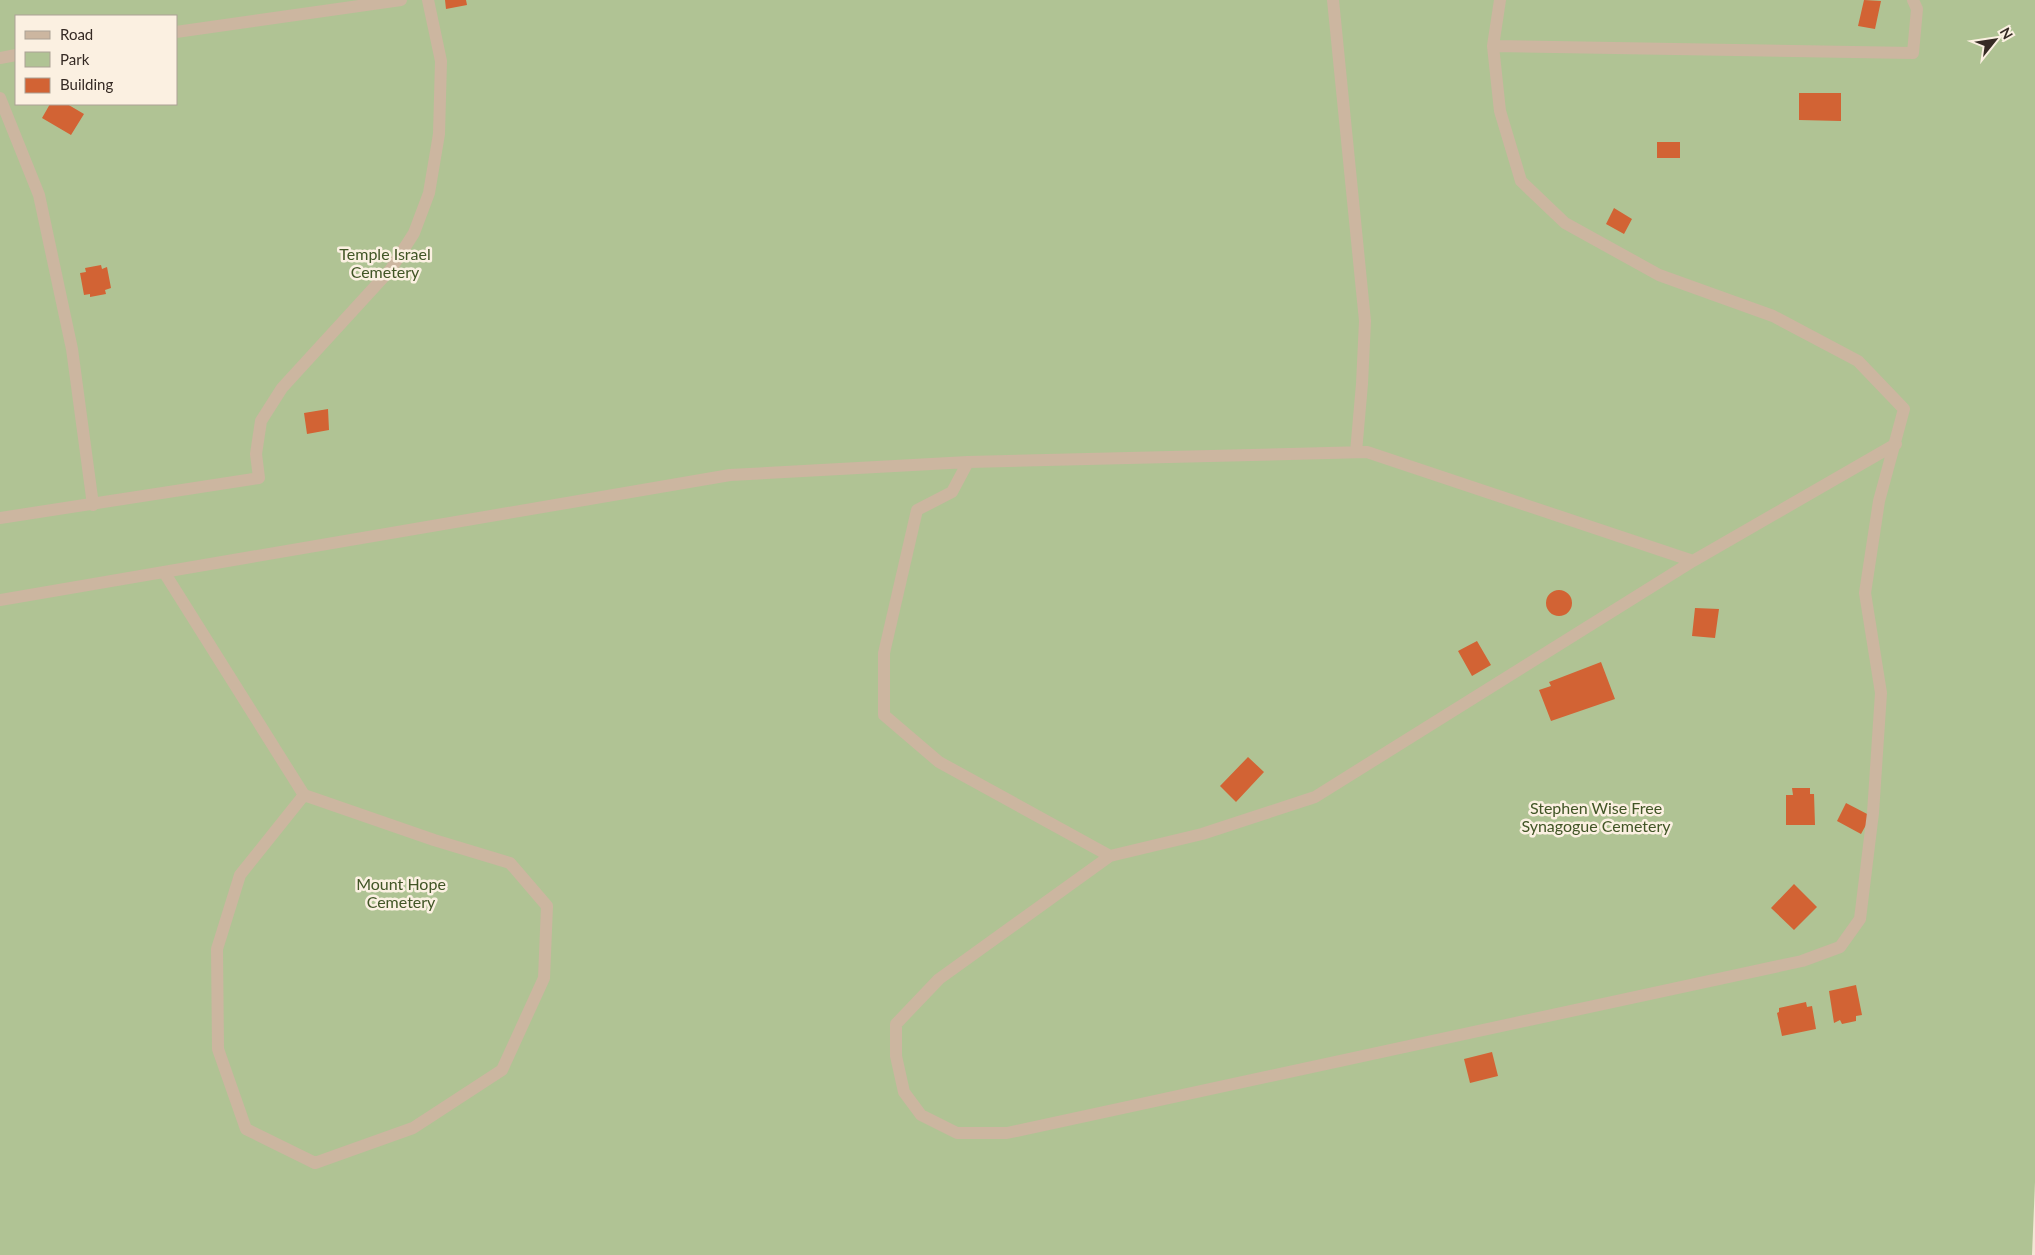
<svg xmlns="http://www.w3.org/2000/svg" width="2035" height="1255" font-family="Lato,sans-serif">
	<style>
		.green { fill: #b0c394; fill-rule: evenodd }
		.building { fill: #d26334 }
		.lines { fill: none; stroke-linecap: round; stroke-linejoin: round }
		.minor { stroke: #ccb6a0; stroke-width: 12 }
		.labels { text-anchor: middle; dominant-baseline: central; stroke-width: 5; stroke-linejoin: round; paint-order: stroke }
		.park-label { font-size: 16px; fill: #415526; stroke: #fbf0e1 }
	</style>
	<rect width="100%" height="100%" fill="#f3e6d5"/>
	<path class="green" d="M0,0H2035V1182L2032,1255H0ZM16,16H176V104H16Z"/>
	<path class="building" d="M445,0H466L467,5L446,9Z
		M1864,0L1881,1L1875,29L1858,26Z
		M1799,93H1841V121L1799,120Z
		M50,104H67L84,114L71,135L42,118Z
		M1657,142H1680V158H1657Z
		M1614,208L1632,219L1624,234L1606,224Z
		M101,265L102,269L107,267L111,288L105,290L106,294L90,297V294L84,295L80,273L86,272L85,268Z
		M328,409L329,430L307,434L304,413Z
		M1546 603a13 13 0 1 1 26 0a13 13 0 1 1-26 0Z
		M1695,608L1719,609L1715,638L1692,636Z
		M1477,641L1491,665L1472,676L1458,651Z
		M1601,662L1615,699L1551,721L1539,690L1551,686L1549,682Z
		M1248,757L1264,772L1236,802L1220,786Z
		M1792,788H1810V794H1814L1815,825H1786V795H1793Z
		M1846,803L1871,816L1861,834L1837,821Z
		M1794,884L1817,907L1794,930L1771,908Z
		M1856,985L1862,1015L1856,1016V1021L1842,1024L1840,1020L1834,1023L1829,991Z
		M1806,1002L1807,1007L1812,1006L1816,1029L1782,1036L1777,1013L1779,1012V1008Z
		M1492,1052L1498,1076L1470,1083L1464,1059Z"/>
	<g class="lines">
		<path class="minor" d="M1333,0L1365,321L1362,384L1356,452
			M1500,0L1493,46L1500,111L1521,181L1565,223L1659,275L1773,316L1858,361L1904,409L1879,501L1865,593L1881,693L1873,813L1860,919L1840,947L1802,961L1007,1133H957L921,1115L904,1092L896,1056V1024L939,979L1110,856L1202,834L1315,797L1693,561L1896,444
			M176,32L401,0
			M1493,46L1913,53L1917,9L1913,0
			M0,58L16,55
			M0,98L39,195L72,349L93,505
			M968,462L952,492L917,510L884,653V715L939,762L1110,856
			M0,518L259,478L256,454L261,421L282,388L391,269L414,233L429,193L439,134L441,61L428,0
			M164,572L304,795L240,875L217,949L218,1049L246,1129L315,1163L413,1128L502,1070L544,978L547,906L510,863L434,840L304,795
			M0,600L730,475L968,462L1367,452L1693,561"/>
	</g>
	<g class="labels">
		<g class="park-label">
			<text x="385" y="253">Temple Israel<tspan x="385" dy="18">Cemetery</tspan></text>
			<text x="1596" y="807">Stephen Wise Free<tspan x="1596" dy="18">Synagogue Cemetery</tspan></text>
			<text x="401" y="883">Mount Hope<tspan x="401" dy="18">Cemetery</tspan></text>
		</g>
	</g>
	<rect x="15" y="15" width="162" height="90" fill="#fbf0e1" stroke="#aca195"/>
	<rect x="25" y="31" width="25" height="8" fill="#ccb6a0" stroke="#aca195"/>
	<text x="60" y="40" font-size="15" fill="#352a24">Road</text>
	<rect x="25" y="52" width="25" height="15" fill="#b0c394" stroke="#aca195"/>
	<text x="60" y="65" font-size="15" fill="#352a24">Park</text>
	<rect x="25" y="78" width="25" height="15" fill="#d26334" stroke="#aca195"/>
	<text x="60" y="90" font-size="15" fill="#352a24">Building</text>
	<g transform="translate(1995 40) rotate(60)" stroke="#fbf0e1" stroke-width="4" paint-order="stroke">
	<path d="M0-4L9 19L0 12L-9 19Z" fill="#352a24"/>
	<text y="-8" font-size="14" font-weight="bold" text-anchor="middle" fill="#352a24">N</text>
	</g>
</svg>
